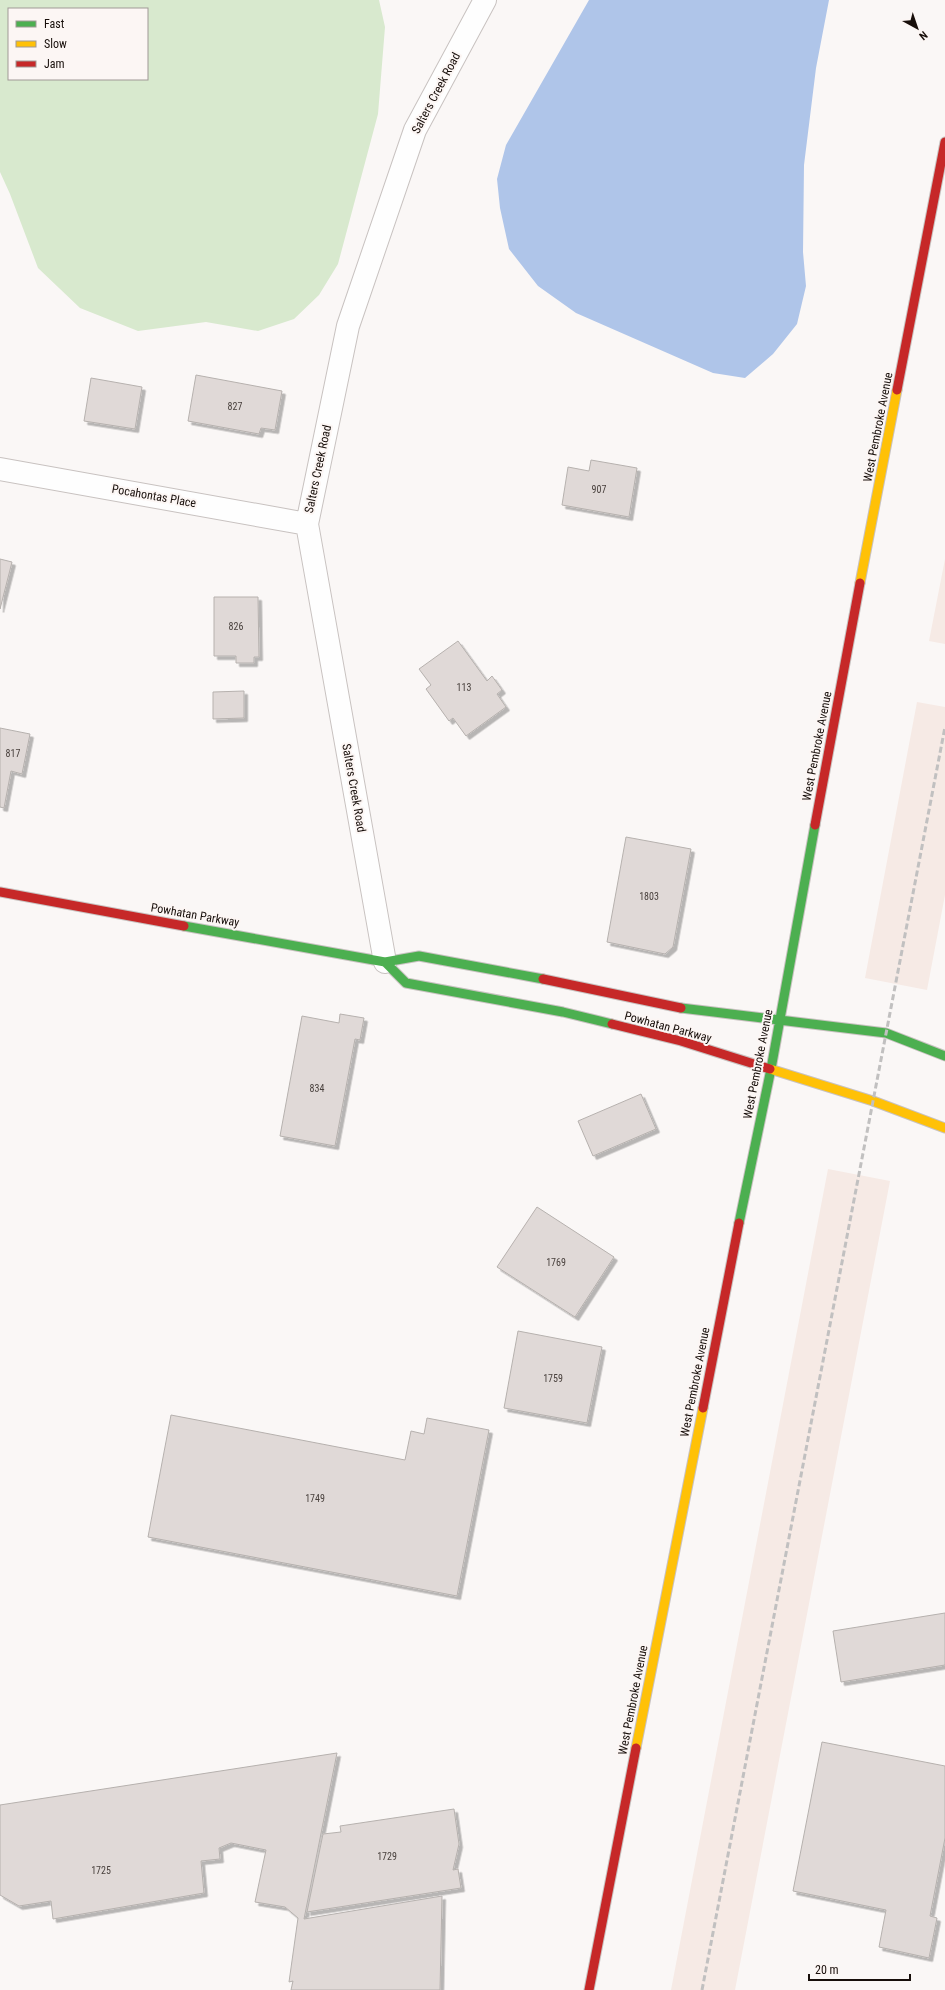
<svg xmlns="http://www.w3.org/2000/svg" width="945" height="1990" font-family="'Roboto Condensed',sans-serif">
	<style>
		.built { fill: #f6eae5 }
		.green { fill: #d8e9ce; fill-rule: evenodd }
		.water { fill: #afc5e9 }
		.building { fill: #e0d9d7; stroke: #b6b1ae; filter: url(#shadow) }
		.lines { fill: none; stroke-linecap: round; stroke-linejoin: round }
		.street-casing { stroke: #c8c2c0; stroke-width: 24 }
		.fast-casing { stroke: #c8c2c0; stroke-width: 11 }
		.slow-casing { stroke: #c8c2c0; stroke-width: 11 }
		.jam-casing { stroke: #c8c2c0; stroke-width: 11 }
		.street { stroke: #fefefe; stroke-width: 22 }
		.fast { stroke: #4caf50; stroke-width: 9 }
		.slow { stroke: #ffc107; stroke-width: 9 }
		.jam { stroke: #c62828; stroke-width: 9 }
		.rail { stroke: #c1c0c0; stroke-width: 3; stroke-dasharray: 6 3; stroke-linecap: butt }
		.labels { text-anchor: middle; dominant-baseline: central; stroke-width: 4; stroke-linejoin: round; paint-order: stroke }
		.number-label { font-size: 10px; fill: #49413d }
		.street-label { font-size: 12px; fill: #170e0a; stroke: #fcf6f4 }
	</style>
	<defs>
		<filter id="shadow"><feDropShadow dx="3.5" dy="3.5" stdDeviation="0" flood-color="#0004"/></filter>
	</defs>
	<rect width="100%" height="100%" fill="#faf7f6"/>
	<path class="built" d="M945,559V644L929,641Z
		M917,702L945,707V895L927,990L865,978Z
		M828,1169L890,1181L735,1990H671Z"/>
	<path class="green" d="M0,0H379L385,27L378,114L338,264L319,295L294,319L258,331L206,322L138,331L80,308L38,268L10,194L0,172ZM9,9H147V79H9Z"/>
	<path class="water" d="M589,0H829L816,68L804,165L803,252L806,286L797,324L773,354L745,378L713,373L576,313L538,286L509,249L500,208L497,179L506,145Z"/>
	<path class="building" d="M196,375L282,391L275,430L261,428L259,434L188,421Z
		M91,378L142,387L135,429L84,421Z
		M591,460L637,468L629,517L562,505L568,467L589,471Z
		M0,559L12,562L0,609Z
		M214,597H258L259,657H254V663H236V656H214Z
		M458,641L487,681L492,676L502,690L497,694L506,707L466,736L453,718L449,721L426,689L431,685L419,669Z
		M244,691V718L213,719V692Z
		M0,728L30,734L22,774L11,771L4,808L0,807Z
		M626,837L691,849L673,947L665,954L607,942Z
		M340,1014L364,1018L360,1040L355,1039L335,1146L280,1136L302,1016L339,1023Z
		M641,1094L656,1129L593,1156L578,1121Z
		M537,1207L614,1257L575,1317L497,1267Z
		M518,1331L602,1347L587,1423L504,1408Z
		M171,1415L405,1460L411,1431L424,1434L427,1418L489,1430L457,1596L148,1537Z
		M945,1613V1665L841,1682L833,1631Z
		M822,1742L945,1766V1838L930,1916L937,1918L929,1958L879,1947L886,1910L793,1891Z
		M337,1753L304,1919L442,1896L440,1990H291L293,1981L289,1982L298,1918L285,1907L255,1902L266,1850L231,1843L219,1848L220,1859L201,1861L204,1893L53,1919L51,1901L19,1906L0,1895V1805Z
		M454,1809L459,1844L453,1870L458,1869L461,1888L307,1912L323,1834L341,1832L340,1826Z"/>
	<g class="lines">
		<defs>
			<path id="street" d="M0,469L307,524
				M385,962L307,524L348,326L415,130L485,0"/>
			<path id="fast" d="M184,926L385,962L419,956L543,979
				M385,962L406,983L563,1012L612,1024
				M681,1008L886,1033L945,1056
				M739,1223L771,1069L815,825"/>
			<path id="slow" d="M860,583L897,390
				M770,1069L873,1101L945,1128
				M636,1748L703,1408"/>
			<path id="jam" d="M897,390L945,142
				M815,825L860,583
				M0,892L184,926
				M543,979L681,1008
				M612,1024L681,1041L770,1069
				M703,1408L739,1223
				M589,1990L636,1748"/>
		</defs>
		<use href="#street" class="street-casing"/>
		<use href="#fast" class="fast-casing"/>
		<use href="#slow" class="slow-casing"/>
		<use href="#jam" class="jam-casing"/>
		<use href="#street" class="street"/>
		<use href="#fast" class="fast"/>
		<use href="#slow" class="slow"/>
		<use href="#jam" class="jam"/>
		<path class="rail" d="M702,1990L945,727"/>
	</g>
	<g class="labels">
		<g class="number-label">
			<text x="235" y="406">827</text>
			<text x="599" y="489">907</text>
			<text x="236" y="626">826</text>
			<text x="464" y="687">113</text>
			<text x="13" y="753">817</text>
			<text x="649" y="896">1803</text>
			<text x="317" y="1088">834</text>
			<text x="556" y="1262">1769</text>
			<text x="553" y="1378">1759</text>
			<text x="315" y="1498">1749</text>
			<text x="387" y="1856">1729</text>
			<text x="101" y="1870">1725</text>
		</g>
		<g class="street-label">
			<text transform="translate(436 93) rotate(-62)">Salters Creek Road</text>
			<text transform="translate(878 427) rotate(-79)">West Pembroke Avenue</text>
			<text transform="translate(318 469) rotate(-78)">Salters Creek Road</text>
			<text transform="translate(154 496) rotate(10)">Pocahontas Place</text>
			<text transform="translate(817 746) rotate(-79)">West Pembroke Avenue</text>
			<text transform="translate(354 788) rotate(80)">Salters Creek Road</text>
			<text transform="translate(195 915) rotate(10)">Powhatan Parkway</text>
			<text transform="translate(668 1027) rotate(15)">Powhatan Parkway</text>
			<text transform="translate(758 1064) rotate(-79)">West Pembroke Avenue</text>
			<text transform="translate(695 1382) rotate(-79)">West Pembroke Avenue</text>
			<text transform="translate(633 1700) rotate(-79)">West Pembroke Avenue</text>
		</g>
	</g>
	<rect x="8" y="8" width="140" height="72" fill="#fcf6f4" stroke="#a09996"/>
	<rect x="16" y="21" width="20" height="6" fill="#4caf50" stroke="#a09996"/>
	<text x="44" y="28" font-size="12" fill="#170e0a">Fast</text>
	<rect x="16" y="41" width="20" height="6" fill="#ffc107" stroke="#a09996"/>
	<text x="44" y="48" font-size="12" fill="#170e0a">Slow</text>
	<rect x="16" y="61" width="20" height="6" fill="#c62828" stroke="#a09996"/>
	<text x="44" y="68" font-size="12" fill="#170e0a">Jam</text>
	<g transform="translate(917 28) rotate(140)" stroke="#fcf6f4" stroke-width="3" paint-order="stroke">
	<path d="M0-3L7 15L0 10L-7 15Z" fill="#170e0a"/>
	<text y="-6" font-size="11" font-weight="bold" text-anchor="middle" fill="#170e0a">N</text>
	</g>
	<path d="M809 1974v6h101v-6" fill="none" stroke="#170e0a" stroke-width="2"/>
	<text x="815" y="1974" font-size="12" fill="#170e0a" stroke="#fcf6f4" stroke-width="3" paint-order="stroke">20 m</text>
</svg>
